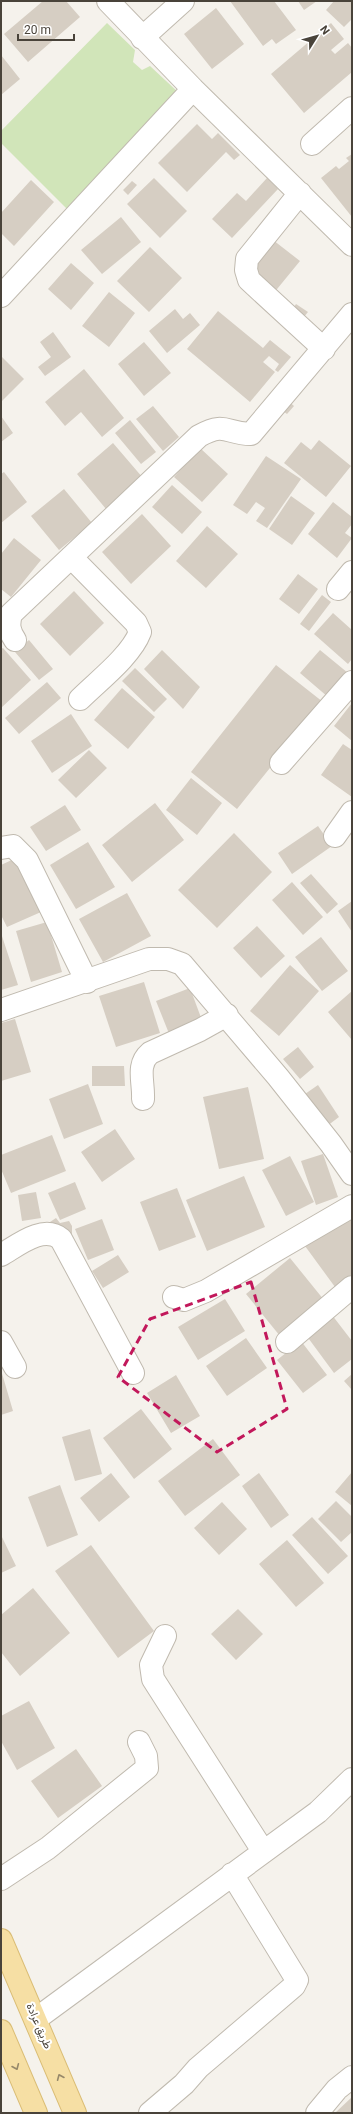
<svg xmlns="http://www.w3.org/2000/svg" width="353" height="2114" font-family="Roboto,Vazirmatn,sans-serif">
	<style>
		.green { fill: #d1e5b9 }
		.building { fill: #d6cec3 }
		.lines { fill: none; stroke-linecap: round; stroke-linejoin: round }
		.minor-casing { stroke: #c0baaf; stroke-width: 24 }
		.major-casing { stroke: #dabd75; stroke-width: 24 }
		.minor { stroke: #fff; stroke-width: 22 }
		.major { stroke: #f6dfa4; stroke-width: 22 }
		.oneway { stroke: #97896a }
		.marked { fill: none; stroke: #c2185b; stroke-width: 3; stroke-dasharray: 8 5; stroke-linejoin: round }
		.labels { text-anchor: middle; dominant-baseline: central; stroke-width: 4; stroke-linejoin: round; paint-order: stroke }
		.street-label { font-size: 11px; fill: #49433a; stroke: #fff }
	</style>
	<rect width="100%" height="100%" fill="#f5f2ec"/>
	<path class="green" d="M107,23L135,50L133,62L142,70L150,66L180,94L70,212L1,143V131Z"/>
	<path class="building" d="M43,1H66L80,17L28,62L4,34Z
		M230,1H274L296,30L276,44L272,39L263,46Z
		M298,1H317L304,10Z
		M334,1H352V19L344,27L326,10Z
		M216,8L244,44L212,69L184,34Z
		M331,23L344,39L331,50L335,54L348,43L352,48V72L304,113L271,74Z
		M1,55L20,79L1,95Z
		M197,124L212,139L218,133L240,155L234,160L226,152L187,192L158,163Z
		M352,154V217L321,178L336,166L339,169L349,161L346,158Z
		M154,178L187,211L160,238L127,204Z
		M267,178L278,189L232,238L212,219L237,193L246,201Z
		M31,180L54,202L14,246L1,233V213Z
		M132,181L137,185L128,195L123,190Z
		M121,217L141,242L102,274L81,250Z
		M273,240L300,261L273,294L247,272Z
		M150,247L182,278L149,312L117,281Z
		M71,263L94,283L71,310L48,289Z
		M109,292L135,313L109,347L82,326Z
		M296,304L308,312L303,318L292,310Z
		M175,309L183,319L190,313L200,325L167,353L149,331Z
		M218,311L263,348L270,340L291,357L278,372L275,370L279,364L269,356L263,362L275,372L250,402L187,349Z
		M53,332L71,357L45,376L38,367L51,357L40,342Z
		M144,342L171,373L144,396L118,364Z
		M1,356L24,379L1,402Z
		M84,369L124,418L102,437L81,412L65,426L45,402Z
		M286,399L294,406L287,414L279,408Z
		M153,406L179,437L163,451L136,419Z
		M1,416L13,433L1,442Z
		M130,420L156,452L141,464L115,433Z
		M319,440L351,466L326,497L284,463L301,442L311,450Z
		M113,443L143,478L106,509L77,474Z
		M200,448L228,474L202,502L174,477Z
		M266,456L301,479L267,528L256,521L265,508L256,502L247,514L233,505Z
		M4,472L27,502L1,523V474Z
		M172,485L202,512L182,534L152,507Z
		M64,489L92,523L59,550L31,516Z
		M291,496L315,513L292,545L269,529Z
		M333,502L352,517V524L345,533L352,538L337,558L308,534Z
		M142,514L171,546L131,584L102,552Z
		M207,526L238,554L206,588L176,561Z
		M14,538L41,560L11,597L1,589V554Z
		M298,574L318,589L299,614L279,599Z
		M74,591L104,623L70,656L40,624Z
		M322,595L331,602L309,631L300,624Z
		M333,613L352,630V659L348,664L314,634Z
		M29,640L53,669L39,680L15,652Z
		M3,648L31,680L1,708V649Z
		M162,650L200,687L183,709L144,669Z
		M320,650L348,673L328,697L300,673Z
		M276,665L323,702L237,809L191,772Z
		M135,668L167,699L154,712L122,681Z
		M47,682L61,698L19,734L5,718Z
		M122,688L155,717L128,749L94,720Z
		M352,703V741L334,726Z
		M71,714L92,746L52,773L31,741Z
		M343,744L352,750V797L321,775Z
		M89,750L107,768L76,798L58,780Z
		M191,778L222,803L197,835L166,810Z
		M155,803L184,840L132,882L102,845Z
		M65,805L81,830L46,851L30,827Z
		M318,826L332,846L292,874L278,853Z
		M234,833L272,872L217,928L178,890Z
		M88,842L115,887L76,909L50,865Z
		M16,858L41,912L7,927L1,915V865Z
		M311,874L338,904L327,914L300,883Z
		M292,882L323,917L303,935L272,900Z
		M127,893L151,936L103,962L79,919Z
		M352,901V932L338,911Z
		M47,922L62,972L31,982L16,931Z
		M257,926L285,956L261,978L233,948Z
		M1,933L18,985L1,990Z
		M321,937L348,971L322,991L295,957Z
		M290,965L319,991L279,1036L250,1011Z
		M144,982L160,1033L116,1047L99,996Z
		M190,988L203,1023L170,1036L156,1001Z
		M352,991V1040L328,1012Z
		M15,1019L31,1072L1,1081V1023Z
		M298,1047L314,1067L300,1079L283,1059Z
		M92,1066H124L125,1086H92Z
		M88,1084L103,1124L64,1139L49,1099Z
		M318,1085L339,1117L327,1126L305,1094Z
		M248,1087L264,1159L219,1169L203,1097Z
		M115,1129L135,1159L102,1182L81,1152Z
		M52,1135L66,1171L11,1193L1,1169V1155Z
		M323,1154L338,1197L316,1205L301,1161Z
		M290,1156L314,1202L286,1216L262,1170Z
		M244,1176L265,1227L207,1251L186,1200Z
		M75,1182L86,1209L60,1220L48,1193Z
		M177,1188L196,1237L159,1251L140,1202Z
		M36,1192L41,1218L22,1221L18,1195Z
		M352,1216V1274L335,1287L305,1246Z
		M56,1218L60,1223L69,1221L72,1226V1243L69,1246L50,1222Z
		M102,1219L114,1250L88,1260L75,1229Z
		M118,1255L129,1272L103,1288L92,1271Z
		M290,1258L324,1300L280,1336L246,1294Z
		M225,1299L245,1331L198,1360L178,1327Z
		M332,1315L352,1341V1359L334,1373L306,1335Z
		M246,1338L267,1368L227,1396L206,1366Z
		M301,1341L327,1375L303,1393L277,1360Z
		M1,1370L13,1411L1,1415Z
		M352,1374V1390L344,1381Z
		M176,1375L200,1416L171,1433L147,1393Z
		M141,1409L172,1449L134,1479L103,1438Z
		M90,1429L102,1474L75,1481L62,1437Z
		M213,1439L240,1475L185,1516L158,1481Z
		M352,1472V1506L335,1492Z
		M111,1473L130,1497L99,1522L80,1498Z
		M259,1473L289,1515L271,1528L242,1486Z
		M60,1485L78,1535L47,1547L28,1497Z
		M336,1501L352,1517V1532L341,1542L318,1519Z
		M222,1502L247,1529L219,1555L194,1528Z
		M312,1517L348,1556L328,1574L292,1535Z
		M1,1535L16,1566L1,1573Z
		M287,1540L324,1583L296,1607L259,1564Z
		M91,1545L154,1631L118,1658L55,1571Z
		M33,1588L70,1633L20,1676L1,1652V1615Z
		M238,1609L263,1634L236,1660L211,1634Z
		M29,1701L55,1748L17,1770L1,1741V1716Z
		M76,1749L102,1786L58,1818L31,1781Z
		M352,2097V2113H335Z"/>
	<g class="lines">
		<defs>
			<path id="minor" d="M108,1L193,89L352,245
				M142,38L183,1
				M312,144L352,108
				M300,193L247,259L246,270L249,280L324,349
				M1,296L193,89
				M71,557L136,623L140,632C131,656 98,681 80,699
				M338,589L352,572
				M15,640C9,631 8,625 11,614L199,436C226,421 226,434 251,434L352,314
				M281,763L352,682
				M335,836L352,812
				M1,848L13,846L27,860L87,982
				M1,1010L149,959H168L182,964L278,1077L331,1144L352,1174
				M143,1099C144,1082 136,1065 150,1053L200,1030L227,1015
				M1,1255C17,1246 43,1224 61,1239L133,1373
				M174,1297L184,1300L206,1291L352,1206
				M1,1342L15,1367
				M287,1342L352,1287
				M165,1636L151,1665L153,1679L263,1851
				M1,1879L48,1848L147,1768L146,1756L139,1742
				M36,2019L318,1812L352,1779
				M150,2113L184,2084L198,2068L294,1986L297,1980L232,1874
				M317,2113L337,2089L352,2077"/>
			<path id="major" d="M1,1940L75,2113
				M1,2031L36,2113"/>
		</defs>
		<use href="#minor" class="minor-casing"/>
		<use href="#major" class="major-casing"/>
		<use href="#minor" class="minor"/>
		<use href="#major" class="major"/>
	</g>
	<defs><path id="oneway-chevron" d="M-2-3.5L2.5 0L-2 3.5" fill="none" stroke-width="1.6" stroke-linecap="round" stroke-linejoin="round"/></defs>
	<g class="oneway">
		<use href="#oneway-chevron" transform="translate(16 2067) rotate(67)"/>
		<use href="#oneway-chevron" transform="translate(60 2077) rotate(-113)"/>
	</g>
	<path class="marked" d="M251,1282L287,1409L217,1452L118,1377L150,1319Z"/>
	<g class="labels">
		<g class="street-label">
			<text transform="translate(39 2026) rotate(67)">طريق عرادة</text>
		</g>
	</g>
	<rect width="353" height="2114" fill="none" stroke="#49433a" stroke-width="4"/>
	<g transform="translate(317 36) rotate(53)" stroke="#ffffff" stroke-width="3" paint-order="stroke">
	<path d="M0-3L7 15L0 10L-7 15Z" fill="#49433a"/>
	<text y="-6" font-size="11" font-weight="bold" text-anchor="middle" fill="#49433a">N</text>
	</g>
	<path d="M18 34v6h56v-6" fill="none" stroke="#49433a" stroke-width="2"/>
	<text x="24" y="34" font-size="12" fill="#49433a" stroke="#ffffff" stroke-width="3" paint-order="stroke">20 m</text>
</svg>
